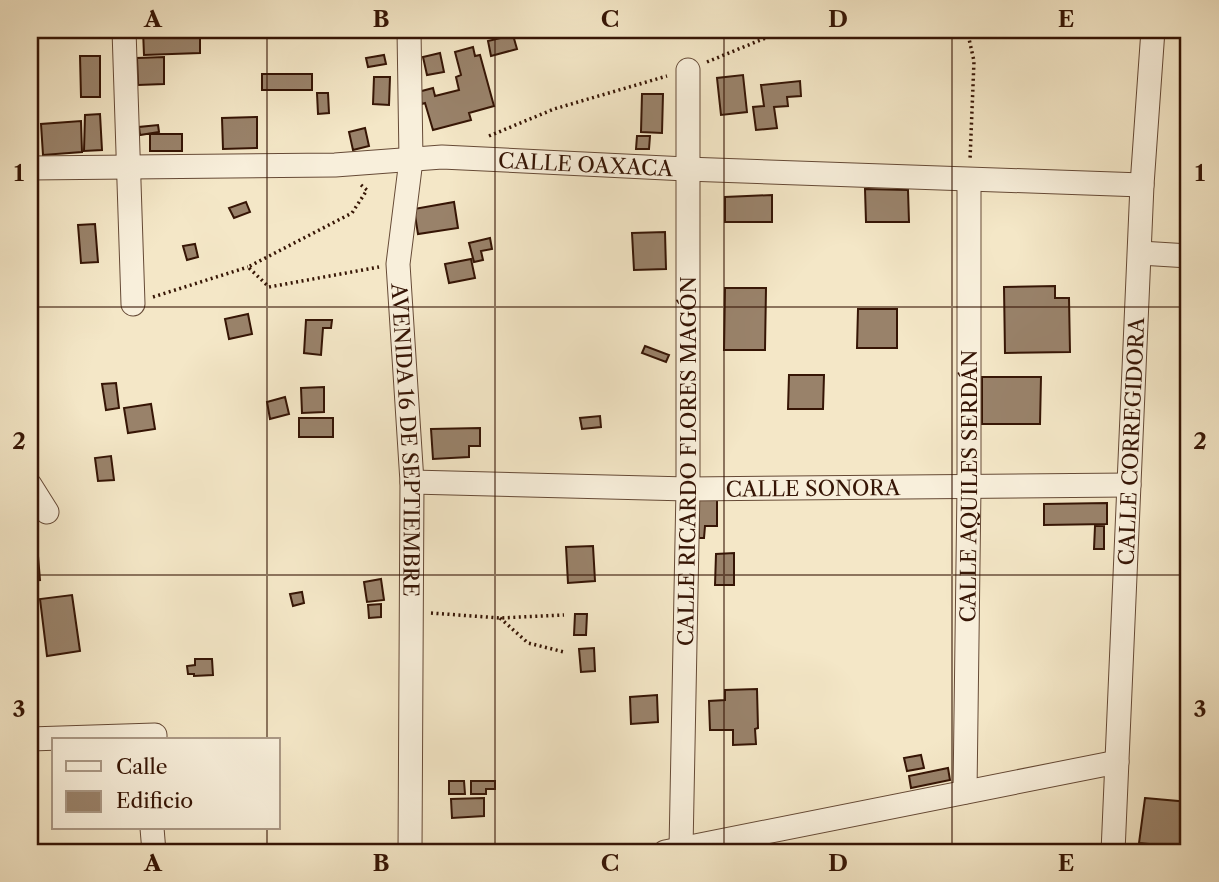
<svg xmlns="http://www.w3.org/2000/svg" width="1219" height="882" font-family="'Libre Caslon Text',serif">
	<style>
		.building { fill: #99826a; stroke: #361505; stroke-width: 2 }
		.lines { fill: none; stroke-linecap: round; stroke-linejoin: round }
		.minor-casing { stroke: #664a36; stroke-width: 25 }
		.path { stroke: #361505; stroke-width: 3.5; stroke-dasharray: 2 3.5; stroke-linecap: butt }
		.minor { stroke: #f8efdb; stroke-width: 23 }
		.grid { fill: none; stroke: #361505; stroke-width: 2; stroke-opacity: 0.55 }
		.labels { text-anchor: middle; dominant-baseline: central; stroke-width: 7; stroke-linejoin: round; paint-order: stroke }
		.street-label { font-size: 21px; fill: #361505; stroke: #f8efdb }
		.neatline { fill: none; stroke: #361505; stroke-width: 2.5 }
		.grid-label { font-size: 23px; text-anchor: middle; font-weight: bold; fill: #361505 }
	</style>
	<rect width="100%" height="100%" fill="#f4e7c7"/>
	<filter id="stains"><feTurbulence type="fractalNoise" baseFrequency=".00286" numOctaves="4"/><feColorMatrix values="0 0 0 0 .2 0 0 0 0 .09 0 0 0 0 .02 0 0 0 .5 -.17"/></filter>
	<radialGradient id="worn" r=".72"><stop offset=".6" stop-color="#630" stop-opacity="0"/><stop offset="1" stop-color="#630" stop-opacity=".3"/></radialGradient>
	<path class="building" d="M143,30H200V53L144,55Z
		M513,35L517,49L491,56L488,41Z
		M473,47L475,56L480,55L494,106L469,113L471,120L433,130L425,103L422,104L418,92L433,88L435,96L459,90L456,77L461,75L455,52Z
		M440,53L444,72L427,75L423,57Z
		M384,55L386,64L368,67L366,58Z
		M80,56H100V97H81Z
		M164,57V84L138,85L137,58Z
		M262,74H312V90H262Z
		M743,75L747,112L721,115L717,78Z
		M374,77H390L389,105L373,104Z
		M800,81L801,96L787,97L788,106L774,107L777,128L756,130L753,107L764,106L761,85Z
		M317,93H328L329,113L318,114Z
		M642,94H663L662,133L641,132Z
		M100,114L102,150L84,151L85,115Z
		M257,117V148L223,149L222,118Z
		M81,121L82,152L43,155L41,124Z
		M158,125L159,132L140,135L139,127Z
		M365,128L369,146L353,150L349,132Z
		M150,134H182V151H150Z
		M637,136H650L649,149H636Z
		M865,189L908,190L909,222H866Z
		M772,195V222H725V197Z
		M246,202L250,212L234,218L229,208Z
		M454,202L458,228L418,234L414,209Z
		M95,224L98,262L81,263L78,225Z
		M665,232L666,269L634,270L632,233Z
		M490,238L492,249L481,251L483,260L474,262L469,243Z
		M195,244L198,257L187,260L183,246Z
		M471,259L475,278L449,283L445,264Z
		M1055,286V298H1069L1070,352L1005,353L1004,287Z
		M725,288H766L765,350H724Z
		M858,309H897V348H857Z
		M248,314L252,334L229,339L225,319Z
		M306,320H332L331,328H323L321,355L304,353Z
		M645,346L669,355L666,362L642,353Z
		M789,375H824L823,409H788Z
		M982,377H1041L1040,424H982Z
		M116,383L119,408L106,410L102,384Z
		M324,387V412L302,413L301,388Z
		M285,397L289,414L270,419L267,402Z
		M151,404L155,429L128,433L124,408Z
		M600,416L601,427L582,429L580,418Z
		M299,418H333V437H299Z
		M480,428V446H469V457L433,459L431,429Z
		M111,456L114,480L98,481L95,458Z
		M698,499L717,500V526H705L704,538H699Z
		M1107,503V524L1044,525V504Z
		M1095,526H1104V549H1094Z
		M593,546L595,581L568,583L566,547Z
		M734,553V585H715L716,554Z
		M38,556L40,580L30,581V557Z
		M381,579L384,600L367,602L364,582Z
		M302,592L304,603L293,606L290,594Z
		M72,595L80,651L47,656L40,599Z
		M381,604V617L369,618L368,605Z
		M575,614H587L586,635H574Z
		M594,648L595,671L581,672L579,649Z
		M195,659H212L213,675L194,676V674H188L187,666L195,665Z
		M757,689L758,728L755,729L756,744L733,745V730H710L709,701L725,700V690Z
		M657,695L658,722L631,724L630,697Z
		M921,755L924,768L907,771L904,758Z
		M948,768L950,780L911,788L909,776Z
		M449,781H464L465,794H449Z
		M471,781H495V789H486V794H471Z
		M484,798V816L452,818L451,799Z
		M1145,798L1189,802V848L1139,843Z"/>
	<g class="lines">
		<defs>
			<g id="minor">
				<path d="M124,30L133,304"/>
				<path id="s1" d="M409,30L411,160L398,264L412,482L410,852"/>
				<path id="s2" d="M30,168L335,165L442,157L686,169L1142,185"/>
				<path d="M1140,253L1189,256"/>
				<path id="s3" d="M412,482L688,489L1129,485"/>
				<path d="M30,485L47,512"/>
				<path d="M30,739L155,735V740"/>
				<path id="s4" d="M965,792L969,487V180"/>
				<path d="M152,828L154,852"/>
				<path id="s5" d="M681,849L688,489V70"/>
				<path d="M665,852L1117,762"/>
				<path id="s6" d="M1113,852L1142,185L1153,30"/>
			</g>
		</defs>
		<use href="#minor" class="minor-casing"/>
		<path class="path" d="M967,30L974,61L970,160
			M707,62L785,30
			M489,136L554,109L667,76
			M361,185L367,190L352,213L248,267L269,287L379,267
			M153,297L248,267
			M431,613L500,618L564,615
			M500,618L528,643L564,652"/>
		<use href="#minor" class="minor"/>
	</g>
	<path class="grid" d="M267,30V740M495,30V852M724,30V852M952,30V852M30,307H1189M30,575H1189M267,828V852"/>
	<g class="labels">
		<g class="street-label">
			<text stroke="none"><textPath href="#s2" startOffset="556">CALLE OAXACA</textPath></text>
			<text stroke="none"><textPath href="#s1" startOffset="411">AVENIDA 16 DE SEPTIEMBRE</textPath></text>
			<text stroke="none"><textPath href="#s6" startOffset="411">CALLE CORREGIDORA</textPath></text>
			<text stroke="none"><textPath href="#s5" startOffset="388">CALLE RICARDO FLORES MAGÓN</textPath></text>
			<text stroke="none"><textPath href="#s4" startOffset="306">CALLE AQUILES SERDÁN</textPath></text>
			<text stroke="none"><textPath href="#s3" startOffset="401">CALLE SONORA</textPath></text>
		</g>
	</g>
	<rect width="1219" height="882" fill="none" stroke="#f4e7c7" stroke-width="77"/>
	<rect x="52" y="738" width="228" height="91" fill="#f8efdb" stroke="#aa9885" stroke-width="2"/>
	<rect x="66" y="761" width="35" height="10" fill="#f8efdb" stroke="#aa9885" stroke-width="2"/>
	<text x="116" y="774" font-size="21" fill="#361505">Calle</text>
	<rect x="66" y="791" width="35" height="21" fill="#99826a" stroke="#aa9885" stroke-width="2"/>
	<text x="116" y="808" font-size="21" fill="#361505">Edificio</text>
	<rect x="38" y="38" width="1142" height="806" class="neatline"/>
	<g class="grid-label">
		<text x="153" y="27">A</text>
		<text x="381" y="27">B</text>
		<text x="610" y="27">C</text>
		<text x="838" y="27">D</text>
		<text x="1066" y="27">E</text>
		<text x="19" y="181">1</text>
		<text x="1200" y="181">1</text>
		<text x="19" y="449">2</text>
		<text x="1200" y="449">2</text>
		<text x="19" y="717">3</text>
		<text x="1200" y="717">3</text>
		<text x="153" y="871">A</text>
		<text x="381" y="871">B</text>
		<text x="610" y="871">C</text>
		<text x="838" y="871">D</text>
		<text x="1066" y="871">E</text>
	</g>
	<rect width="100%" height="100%" filter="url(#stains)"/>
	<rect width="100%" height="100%" fill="url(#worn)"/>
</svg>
